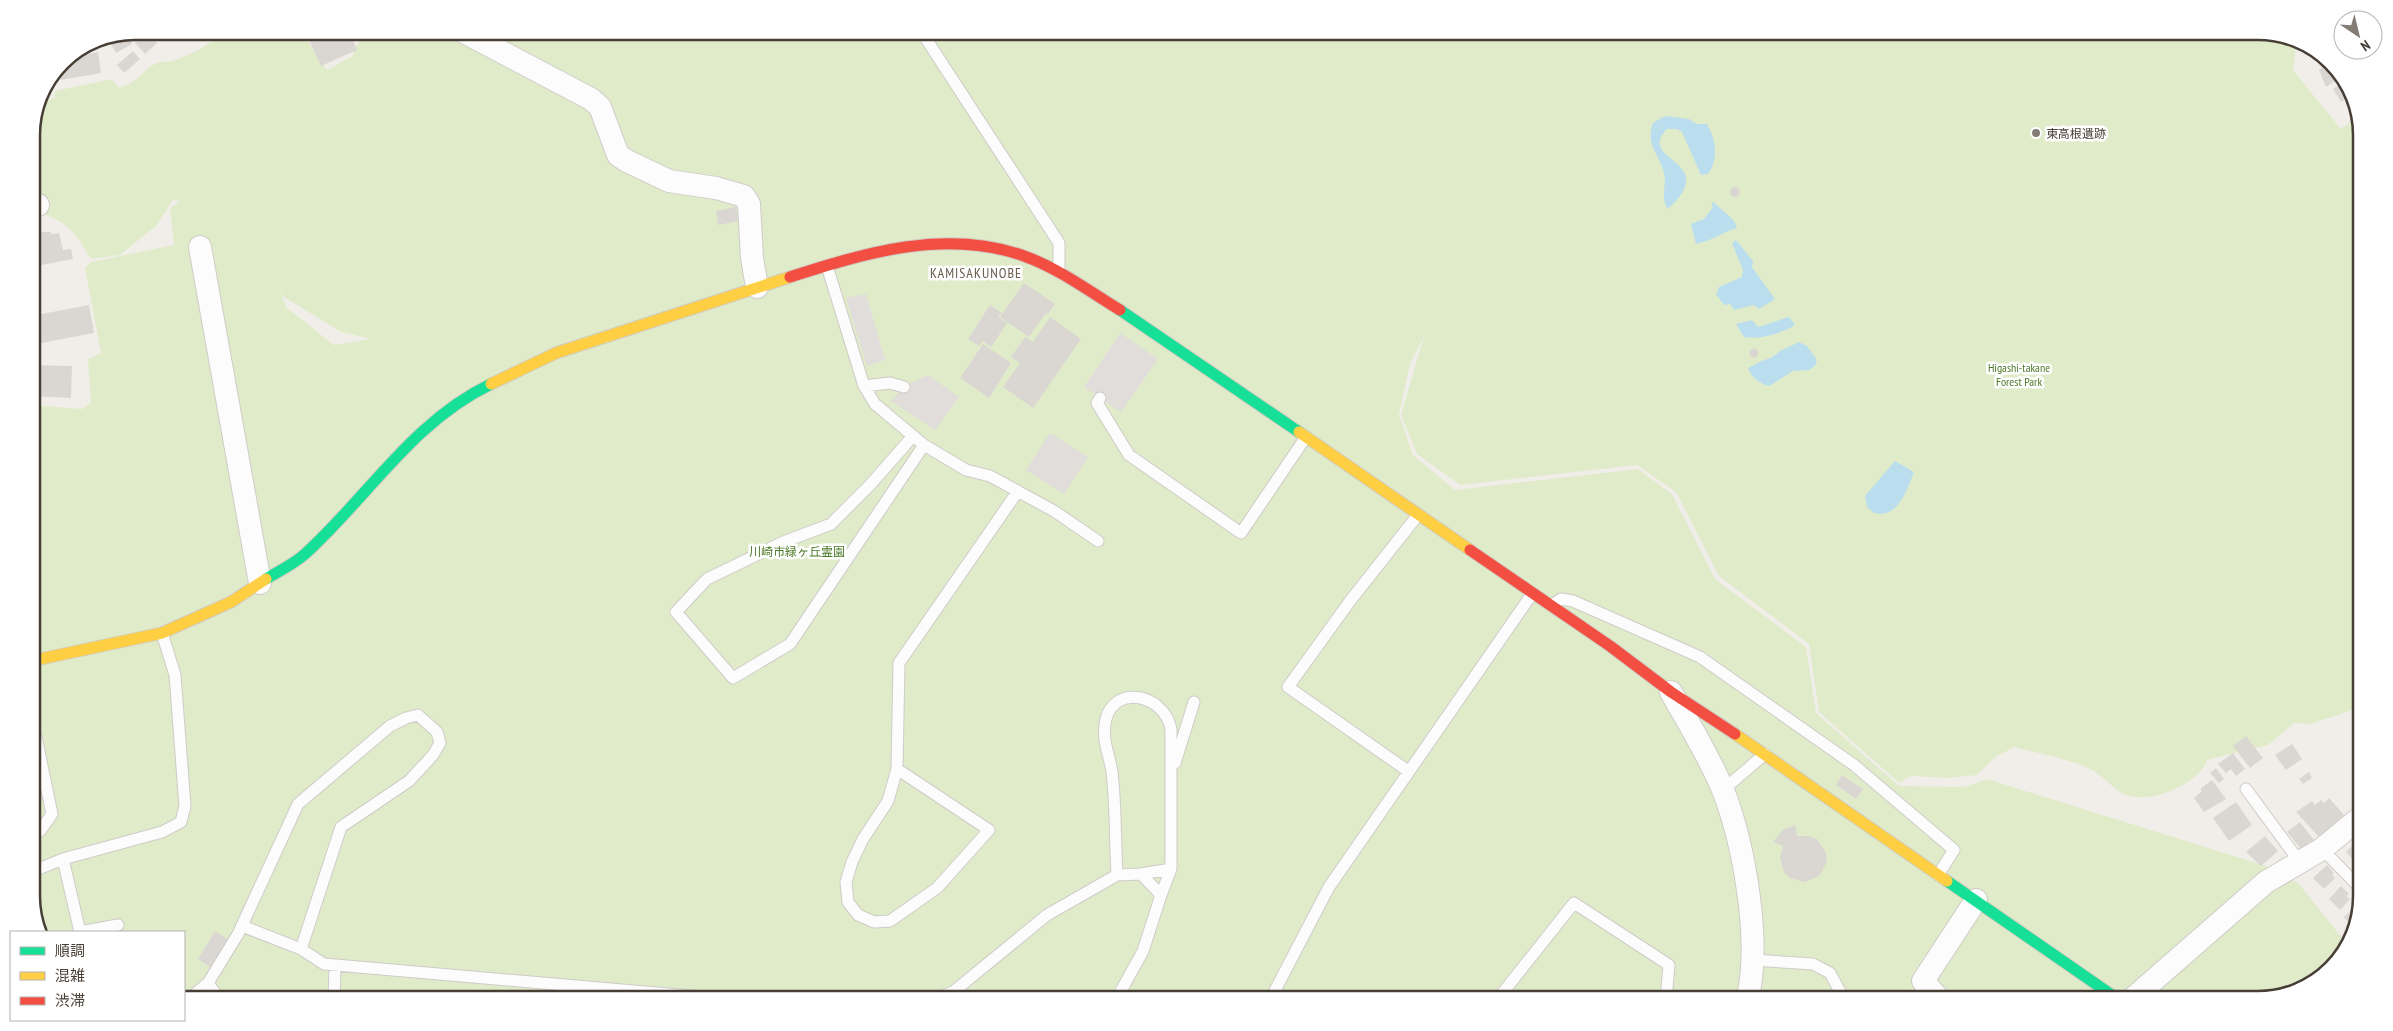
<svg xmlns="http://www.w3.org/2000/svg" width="2393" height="1031" font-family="'PT Sans Narrow','Noto Sans JP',sans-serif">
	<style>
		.green { fill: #e0ebca; fill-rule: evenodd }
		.parking { fill: #e0ddda }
		.water { fill: #badeee }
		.building { fill: #dad7d3 }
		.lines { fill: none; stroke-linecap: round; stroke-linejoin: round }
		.lane-casing { stroke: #cfccc8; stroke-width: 13 }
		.street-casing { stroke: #cfccc8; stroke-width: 24 }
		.fast-casing { stroke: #d0cbc1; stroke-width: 13 }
		.slow-casing { stroke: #d0cbc1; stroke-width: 13 }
		.jam-casing { stroke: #d0cbc1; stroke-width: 13 }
		.lane { stroke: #fdfcfc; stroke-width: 11 }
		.street { stroke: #fdfcfc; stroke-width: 22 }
		.fast { stroke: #16e098; stroke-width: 11 }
		.slow { stroke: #ffcf43; stroke-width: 11 }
		.jam { stroke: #f24e42; stroke-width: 11 }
		.poi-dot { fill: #827c75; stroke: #fff; stroke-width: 2 }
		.labels { text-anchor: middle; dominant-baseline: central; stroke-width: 5; stroke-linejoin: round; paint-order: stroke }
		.poi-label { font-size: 12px; fill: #473f36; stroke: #fff; text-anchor: start }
		.park-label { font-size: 12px; fill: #4d7929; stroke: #fff }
		.neighbourhood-label { font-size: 14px; letter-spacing: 1px; fill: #6a5c4d; stroke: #fff }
		.rim { fill: none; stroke: #473f36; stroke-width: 2.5 }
	</style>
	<rect width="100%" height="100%" fill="#f1eeea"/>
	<path class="green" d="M222,31H307V40L327,70L353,56L354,49L364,34L363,31H2258L2297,39L2293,70L2341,129L2357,117L2362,129V707L2310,724L2294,723L2268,745L2207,760C2199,785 2145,807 2122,793C2111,787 2103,776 2092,770C2074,760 2035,753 2014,747L1994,758L1977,775L1949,778L1911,776L1899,783L1819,712L1809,644L1719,576L1676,492L1637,465L1460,485L1417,454L1401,415L1424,336L1410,364L1399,415L1413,455L1455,490L1638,469L1672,494L1715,579L1806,647L1816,713L1899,786L1964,787L1987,779L2263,865L2298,883L2347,944L2316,982L2258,1000H184V932H43L31,903V405L82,409L91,402L88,359L101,353L85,268L91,262L174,245L170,208L180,201L173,200L156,226L120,255L91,259C74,232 71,224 39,212L38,179L31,165V129L38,102L55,98V91L112,79L118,87C136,86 142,69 157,63C162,61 168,62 172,61C191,55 209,46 222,31ZM280,290L284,297L341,332L371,339L334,345L286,307Z"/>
	<path class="parking" d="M866,294L885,360L867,366L846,298Z
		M1120,333L1158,359L1121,412L1084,387Z
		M928,375L959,397L935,430L891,401L904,387Z
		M1050,433L1088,457L1064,494L1026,470Z"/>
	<path class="water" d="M1617,31H1659C1646,40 1629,44 1617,31Z
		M1665,116L1689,119L1696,124H1707C1716,139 1719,158 1708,174L1701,175L1682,132L1677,129H1667C1635,162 1722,159 1668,209C1661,200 1665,189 1665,179C1663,157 1644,147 1653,123Z
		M1714,202C1721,211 1735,217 1737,228C1722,232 1712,241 1696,244L1691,224L1704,219L1713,207L1711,203Z
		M1736,240L1753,261L1752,267L1775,299L1759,309L1754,305L1734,310L1730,304L1724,305L1716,294L1719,287L1742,277L1743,270L1732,243Z
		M1789,317L1795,325C1783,333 1758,340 1744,337L1736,324L1752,320L1758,327Z
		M1799,342L1807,346L1817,360L1815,366L1809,370L1793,371L1769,386C1760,384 1751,377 1748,368L1761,361L1771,358L1780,351Z
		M1895,461L1914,472C1907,490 1898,519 1874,513L1867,507L1865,496Z"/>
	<path class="building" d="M139,31H147L157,43L145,54L131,38Z
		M314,31H349L357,50L321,66L308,38L315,34Z
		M127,35L132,44L116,53L111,44Z
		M2312,50L2319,56L2315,59L2310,52Z
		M133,51L140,59L124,73L117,65Z
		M98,52L101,73L61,80L59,66L62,61L68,57Z
		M2328,63L2340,72L2342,76L2326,87L2319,70Z
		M2344,82L2350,97L2341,102L2333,89Z
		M1730 192a5 5 0 1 1 10 0a5 5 0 1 1-10 0Z
		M736,207L738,221L718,225L716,211Z
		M41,232H51V234L59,233L63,250L71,249L73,259L31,267V234Z
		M1024,283L1055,304L1048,314L1046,313L1029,337L1000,317Z
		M89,305L94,333L31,345V316Z
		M990,305L1002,313L998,317L1007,323L991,347L983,341L979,346L968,339Z
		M1050,317L1081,339L1033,408L1003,387L1020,363L1011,357L1025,337L1033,342Z
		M983,344L1011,363L989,398L960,378Z
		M1749.5 353a4.5 4.5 0 1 1 9 0a4.5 4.5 0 1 1-9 0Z
		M31,365L72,366L71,398L31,396Z
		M2246,736L2263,758L2250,768L2233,746Z
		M2292,744L2302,759L2286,770L2275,755Z
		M2233,753L2245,769L2236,776L2231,769L2226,773L2218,764Z
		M2216,768L2224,779L2219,783L2210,773Z
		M2309,772L2312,778L2303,784L2299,779Z
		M1842,775L1863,789L1856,799L1836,785Z
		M2212,780L2226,799L2204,812L2194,798L2201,792V788Z
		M2329,798L2344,815L2319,837L2296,812L2312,801L2315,805L2321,800L2324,803Z
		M2236,802L2252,825L2229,841L2213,818Z
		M2300,822L2314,840L2311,842L2313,844L2301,849L2287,832Z
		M1795,825L1797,836H1809L1817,839L1826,853L1827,861L1820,875L1805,882L1790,878L1784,872L1780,857L1783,846L1773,842L1783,830Z
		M2265,836L2278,851L2261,866L2246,852Z
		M2360,838L2362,855L2354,861L2346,852Z
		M2327,865L2334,873L2332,875L2335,878L2324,889L2313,878Z
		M2341,886L2349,894L2346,896L2350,899L2340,910L2329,899Z
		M2358,904L2360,906L2356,923L2352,927L2344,917Z
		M215,931L230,941L213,969L198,959Z"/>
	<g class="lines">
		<defs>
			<path id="lane" d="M921,31L1059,243V271
				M827,266L864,386L875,404L924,445L966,470L990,476L1054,511L1098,541
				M864,386L890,383L904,387
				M1100,398L1097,403L1129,455L1241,533L1306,437
				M913,436L870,485L831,524L781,543L707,579L676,612L733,678L790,644L924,445
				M1552,605L1561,599L1573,601L1700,657L1854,765L1954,850L1938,875
				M31,713L52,814L40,831L31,833
				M1175,763L1194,702
				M897,769L989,830L937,888L890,921L874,922L858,915L848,902L846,882L852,862L863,839L888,801L897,769L899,663L1018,491
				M1408,771L1288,687L1350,601L1418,515
				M2246,789L2299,861
				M1723,790L1765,754
				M2322,849L2362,890
				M63,859L80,932L118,925
				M31,872L63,859L162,832L181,822L185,806L175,675L162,633
				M1141,874L1171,869
				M1117,875C1115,841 1116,806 1112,772C1109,753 1101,739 1106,719C1115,684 1164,694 1171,729V869L1161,895
				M242,926L301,949L324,964L737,1000
				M1752,960L1813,964L1830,973L1844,999
				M208,983L238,934L298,804L390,726L406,718L418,715L437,732L440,743L433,755L409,781L341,827L301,949
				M188,1000L208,983L220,1000
				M334,1000L335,965
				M931,1000L953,992L1047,915L1117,875L1141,874L1161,895L1143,951L1116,1000
				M1270,1000L1329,887L1532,594
				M1497,1000L1574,903L1669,965L1666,1000"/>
			<path id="street" d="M462,31L591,99L600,107L618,155L627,161L669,181L716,188L744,196L749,204L752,258L757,287
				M31,208L38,205
				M200,247L260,583
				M1671,692C1689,724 1709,756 1723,790C1744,844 1762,943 1747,1000
				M1940,1000L1923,981L1976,900
				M2131,1000L2266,882L2322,849L2362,816"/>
			<path id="fast" d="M1120,310L1299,432
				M266,579C279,571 294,564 305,554C368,497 412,422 491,384
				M1947,881L2119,1000"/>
			<path id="slow" d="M491,384L556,353L790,277
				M1299,432L1470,550
				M31,661L162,633L231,602L266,579
				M1735,734L1947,881"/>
			<path id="jam" d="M790,277C865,253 946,228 1024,256C1058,268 1089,291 1120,310
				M1470,550L1610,646L1671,692L1735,734"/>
		</defs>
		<use href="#lane" class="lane-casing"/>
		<use href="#street" class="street-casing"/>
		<use href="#fast" class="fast-casing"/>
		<use href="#slow" class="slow-casing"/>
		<use href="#jam" class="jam-casing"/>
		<use href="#lane" class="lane"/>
		<use href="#street" class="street"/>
		<use href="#fast" class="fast"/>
		<use href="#slow" class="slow"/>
		<use href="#jam" class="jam"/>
	</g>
	<circle class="poi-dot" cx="2036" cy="133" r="5"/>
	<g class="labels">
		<g class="poi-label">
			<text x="2046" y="133">東高根遺跡</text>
		</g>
		<g class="park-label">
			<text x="2019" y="367">Higashi-takane<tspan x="2019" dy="14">Forest Park</tspan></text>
			<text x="797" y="551">川崎市緑ヶ丘霊園</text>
		</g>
		<g class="neighbourhood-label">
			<text x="976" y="273">KAMISAKUNOBE</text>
		</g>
	</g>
	<path d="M0 0H2393V1031H0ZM135 40H2258A95 95 0 0 1 2353 135V896A95 95 0 0 1 2258 991H135A95 95 0 0 1 40 896V135A95 95 0 0 1 135 40Z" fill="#fff" fill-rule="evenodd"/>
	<path class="rim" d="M135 40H2258A95 95 0 0 1 2353 135V896A95 95 0 0 1 2258 991H135A95 95 0 0 1 40 896V135A95 95 0 0 1 135 40Z"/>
	<rect x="10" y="931" width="175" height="90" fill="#ffffff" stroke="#b5b2af"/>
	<rect x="20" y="947" width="25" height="8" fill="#16e098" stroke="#b5b2af"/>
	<text x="55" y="956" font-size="15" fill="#473f36">順調</text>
	<rect x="20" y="972" width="25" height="8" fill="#ffcf43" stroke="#b5b2af"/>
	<text x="55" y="981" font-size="15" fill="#473f36">混雑</text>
	<rect x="20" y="997" width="25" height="8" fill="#f24e42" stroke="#b5b2af"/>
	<text x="55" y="1006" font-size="15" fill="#473f36">渋滞</text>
	<g transform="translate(2358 35) rotate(145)"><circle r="24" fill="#ffffff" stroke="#b5b2af"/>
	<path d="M0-4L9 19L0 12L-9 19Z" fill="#827c75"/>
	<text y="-8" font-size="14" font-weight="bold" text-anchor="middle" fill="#473f36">N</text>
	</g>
</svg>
